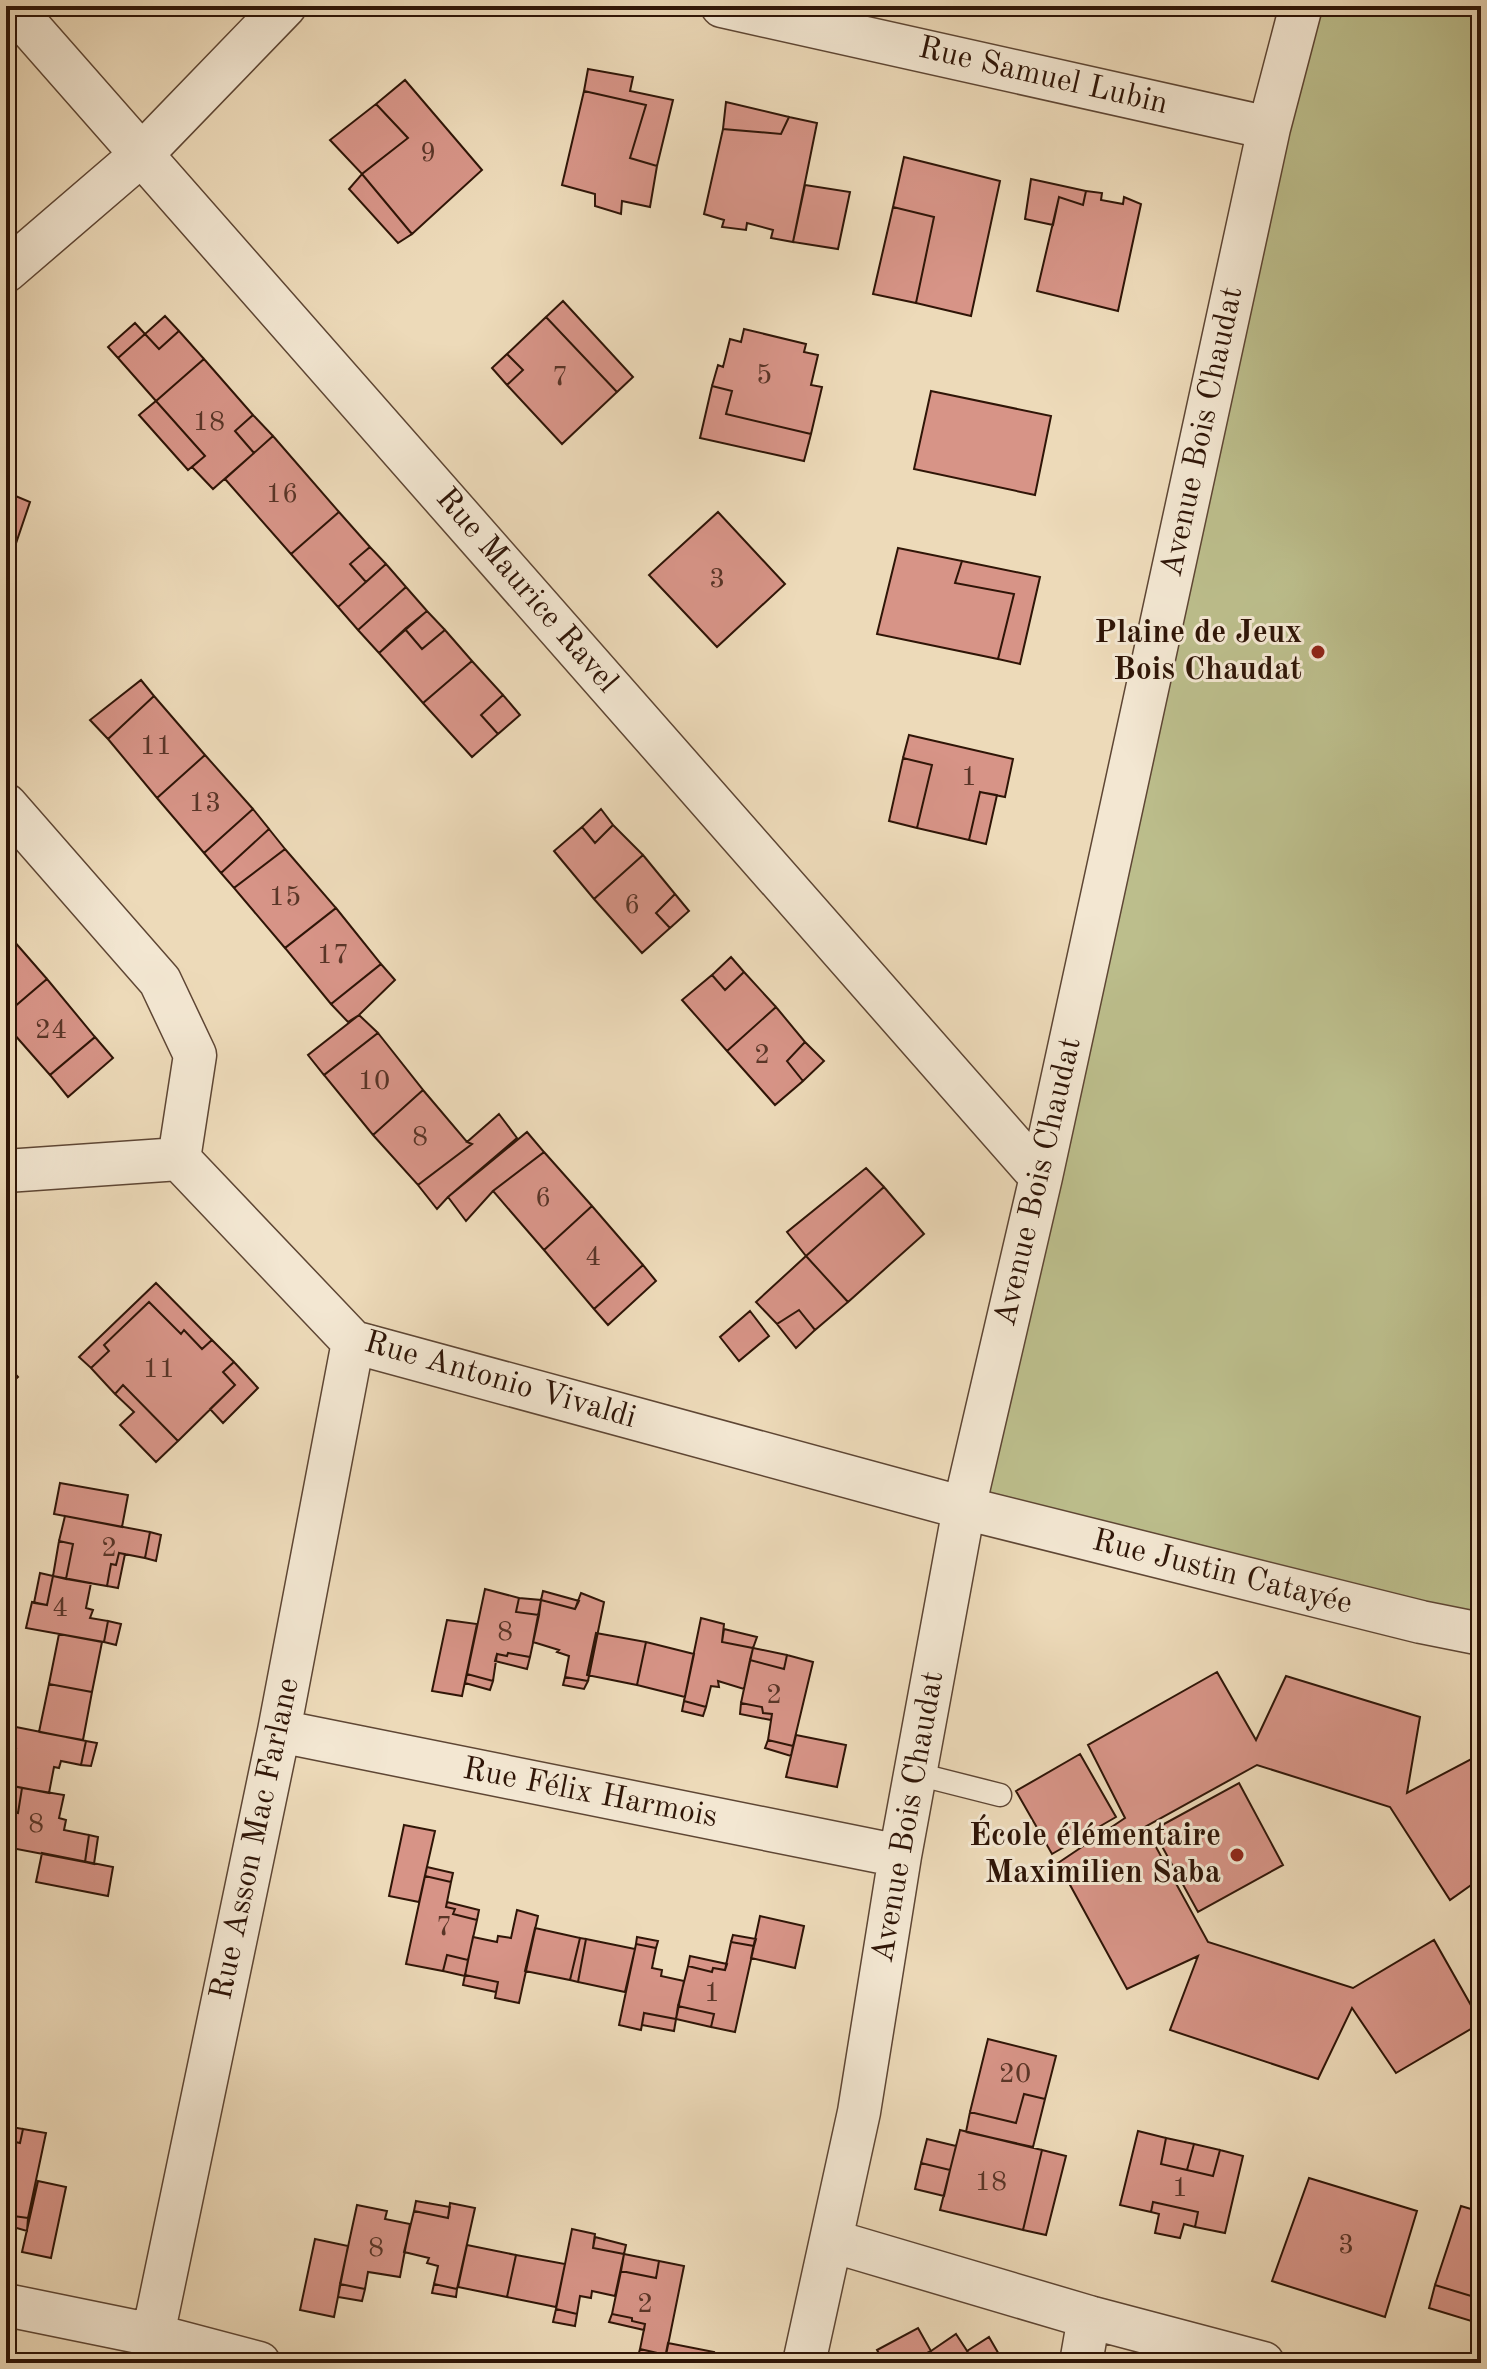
<svg xmlns="http://www.w3.org/2000/svg" width="1487" height="2369" font-family="'Old Standard TT',serif">
	<style>
		.green { fill: #bcbe8c; stroke: #766a4a; stroke-width: 2 }
		.building { fill: #d79487; stroke: #2f1507; stroke-width: 2 }
		.lines { fill: none; stroke-linecap: round; stroke-linejoin: round }
		.lane-casing { stroke: #5e4634; stroke-width: 25 }
		.street-casing { stroke: #5e4634; stroke-width: 45 }
		.lane { stroke: #f3e7d2; stroke-width: 22 }
		.street { stroke: #f3e7d2; stroke-width: 42 }
		.poi-dot { fill: #8f2418; stroke: #f3e7d2; stroke-width: 3 }
		.labels { text-anchor: middle; dominant-baseline: central; stroke-width: 6; stroke-linejoin: round; paint-order: stroke }
		.number-label { font-size: 28px; fill: #593527 }
		.street-label { font-size: 32px; fill: #2f1507; stroke: #f3e7d2 }
		.poi-label { font-size: 32px; font-weight: bold; fill: #2f1507; stroke: #f3e7d2; text-anchor: end }
	</style>
	<rect width="100%" height="100%" fill="#eddab9"/>
	<filter id="stains"><feTurbulence type="fractalNoise" baseFrequency=".0025" numOctaves="4"/><feColorMatrix values="0 0 0 0 .2 0 0 0 0 .09 0 0 0 0 .02 0 0 0 .5 -.17"/></filter>
	<radialGradient id="worn" r=".72"><stop offset=".6" stop-color="#630" stop-opacity="0"/><stop offset="1" stop-color="#630" stop-opacity=".3"/></radialGradient>
	<path class="green" d="M1301,6H1481V1634L964,1508Z"/>
	<path class="building" d="M588,69L633,77L630,91L673,100L657,166L630,158L646,105L584,91Z
		M405,80L482,170L412,234L362,174L408,138L376,104Z
		M584,91L646,105L630,158L657,166L650,207L622,201L621,214L595,206V194L562,185Z
		M726,102L789,117L781,134L723,129Z
		M376,104L408,138L362,174L330,140Z
		M789,117L817,123L793,242L771,238L773,230L747,223L746,230L722,227L724,220L704,214L723,129L781,134Z
		M904,157L1000,181L971,316L916,303L934,217L893,207Z
		M362,174L412,234L398,243L349,189Z
		M1031,179L1086,191L1083,205L1059,197L1053,225L1025,219Z
		M805,185L850,192L838,249L793,242Z
		M1086,191L1102,193L1101,200L1123,204L1124,197L1141,204L1118,311L1037,291L1059,197L1083,205Z
		M893,207L934,217L916,303L873,294Z
		M563,301L633,377L617,392L546,317Z
		M165,316L179,331L159,349L145,334Z
		M546,317L617,392L562,444L507,385L523,370L507,354Z
		M135,323L145,334L118,358L108,347Z
		M744,329L806,344L804,352L818,355L811,385L822,387L811,434L726,414L732,391L712,386L718,365L723,367L730,339L741,342Z
		M179,331L204,359L156,401L118,358L145,334L159,349Z
		M507,354L523,370L507,385L492,368Z
		M204,359L253,415L235,431L254,453L213,489L192,467L205,456L156,401Z
		M712,386L732,391L726,414L811,434L804,461L700,438Z
		M931,391L1051,416L1035,495L914,469Z
		M156,401L205,456L188,470L139,415Z
		M253,415L273,436L254,453L235,431Z
		M273,436L339,512L291,554L225,479Z
		M6,492L30,502L9,564L6,563Z
		M339,512L370,547L350,564L366,582L338,607L291,554Z
		M718,512L785,584L717,647L649,575Z
		M370,547L386,564L366,582L350,564Z
		M898,548L962,561L955,583L1014,594L998,659L877,634Z
		M962,561L1040,577L1020,664L998,659L1014,594L955,583Z
		M386,564L406,587L358,630L338,607Z
		M406,587L427,611L379,653L358,630Z
		M427,611L445,630L422,649L405,629Z
		M405,629L422,649L445,630L472,661L423,703L379,653Z
		M472,661L503,695L481,715L498,734L472,757L423,703Z
		M141,680L154,696L108,739L90,720Z
		M503,695L520,715L498,734L481,715Z
		M154,696L205,755L157,798L108,739Z
		M909,735L1013,759L1005,797L980,792L969,840L917,828L932,765L903,758Z
		M205,755L253,809L204,853L157,798Z
		M903,758L932,765L917,828L889,821Z
		M980,792L997,795L986,844L969,840Z
		M253,809L269,829L221,873L204,853Z
		M601,809L613,825L595,843L582,827Z
		M613,825L643,855L594,899L554,851L582,827L595,843Z
		M269,829L285,849L234,888L221,873Z
		M285,849L336,908L285,948L234,888Z
		M643,855L675,894L656,913L670,928L642,953L594,899Z
		M675,894L689,911L670,928L656,913Z
		M336,908L381,964L331,1004L285,948Z
		M6,932L47,979L6,1014Z
		M731,957L744,972L725,990L712,975Z
		M381,964L395,980L359,1015L348,1022L331,1004Z
		M744,972L776,1007L727,1051L682,1000L712,975L725,990Z
		M47,979L95,1037L50,1075L6,1025V1014Z
		M776,1007L805,1042L787,1061L803,1081L775,1105L727,1051Z
		M359,1015L378,1033L324,1075L308,1055Z
		M378,1033L423,1090L373,1135L324,1075Z
		M95,1037L113,1058L68,1097L50,1075Z
		M805,1042L824,1061L803,1081L787,1061Z
		M423,1090L467,1142L472,1144L418,1185L373,1135Z
		M499,1114L517,1138L448,1197L437,1209L418,1185L472,1144L467,1142Z
		M527,1132L544,1152L493,1191L466,1221L448,1197Z
		M544,1152L592,1206L544,1250L493,1191Z
		M866,1168L884,1187L806,1256L787,1232Z
		M884,1187L924,1234L848,1302L806,1256Z
		M592,1206L643,1265L594,1309L544,1250Z
		M806,1256L848,1302L815,1330L799,1310L777,1324L756,1302Z
		M643,1265L656,1281L608,1325L594,1309Z
		M156,1283L212,1340L202,1349L184,1330L181,1334L149,1302L104,1345L109,1351L91,1368L79,1357Z
		M149,1302L181,1334L184,1330L202,1349L212,1340L234,1362L223,1372L235,1385L178,1441L123,1385L115,1394L91,1368L109,1351L104,1345Z
		M799,1310L815,1330L796,1348L777,1324Z
		M750,1311L769,1336L739,1361L720,1337Z
		M234,1362L258,1388L223,1423L210,1409L235,1385L223,1372Z
		M6,1364L18,1377L6,1388Z
		M123,1385L178,1441L156,1462L120,1425L134,1412L115,1394Z
		M60,1483L128,1495L122,1527L54,1514Z
		M65,1516L150,1532L145,1558L119,1553L116,1565L111,1564L107,1586L66,1579L73,1544L59,1541Z
		M150,1532L161,1535L156,1561L145,1558Z
		M59,1541L73,1544L66,1579L53,1576Z
		M119,1553L125,1554L118,1588L107,1586L111,1564L116,1565Z
		M40,1573L53,1576L47,1605L34,1603Z
		M53,1576L91,1583L86,1608L93,1610L90,1618L108,1621L104,1642L26,1628L32,1602L47,1605Z
		M485,1589L519,1598L516,1612L539,1615L530,1657L508,1653L507,1656L497,1654L493,1681L467,1674Z
		M543,1591L579,1601L575,1609L541,1600Z
		M581,1593L604,1602L588,1681L565,1677L569,1656L557,1652L559,1650L533,1642L541,1600L575,1609Z
		M519,1598L541,1600L539,1615L516,1612Z
		M701,1618L724,1624L722,1642L753,1648L744,1689L718,1681L719,1687L711,1686L706,1707L684,1701Z
		M447,1620L477,1624L462,1696L432,1691Z
		M108,1621L121,1624L116,1645L104,1642Z
		M724,1629L757,1637L753,1648L722,1642Z
		M596,1633L646,1642L637,1685L587,1675Z
		M59,1634L102,1642L92,1692L49,1684Z
		M646,1642L694,1654L685,1697L637,1685Z
		M753,1648L787,1655L784,1669L750,1660Z
		M508,1653L530,1657L527,1669L495,1661L497,1654L507,1656Z
		M787,1655L813,1662L793,1746L768,1740L772,1714L763,1713L762,1707L741,1703L750,1660L784,1669Z
		M1217,1672L1256,1740L1286,1676L1420,1717L1407,1793L1477,1756L1481,1763V1878L1450,1900L1390,1807L1257,1765L1145,1827L1208,1942L1353,1988L1434,1940L1481,2023L1396,2073L1352,2008L1318,2079L1170,2030L1198,1956L1127,1989L1058,1863L1125,1818L1088,1745Z
		M467,1674L493,1681L490,1690L465,1683Z
		M565,1677L588,1681L584,1689L563,1685Z
		M49,1684L92,1692L83,1740L39,1732Z
		M684,1701L706,1707L703,1716L682,1711Z
		M741,1703L762,1707L763,1713L772,1714L771,1720L740,1714Z
		M6,1725L86,1741L81,1765L61,1761L59,1768L54,1767L49,1793L8,1785L16,1749L6,1748Z
		M796,1735L846,1745L837,1787L786,1777Z
		M768,1740L793,1746L791,1756L765,1748Z
		M86,1741L97,1743L91,1766L81,1765Z
		M6,1748L16,1749L8,1785H6Z
		M1080,1754L1116,1817L1052,1854L1016,1791Z
		M1239,1783L1283,1865L1198,1912L1153,1830Z
		M8,1785L22,1788L18,1813L6,1811Z
		M22,1788L64,1795L59,1818L66,1820L64,1830L89,1835L85,1862L6,1847V1811L18,1813Z
		M404,1825L435,1831L419,1902L389,1896Z
		M89,1835L98,1837L94,1864L85,1862Z
		M42,1853L113,1867L108,1896L36,1882Z
		M427,1867L453,1873L451,1882L425,1876Z
		M425,1876L451,1882L446,1907L455,1909L453,1914L477,1920L468,1960L447,1955L443,1971L406,1964Z
		M447,1902L479,1910L477,1920L453,1914L455,1909L446,1907Z
		M517,1910L538,1916L519,2003L495,1998L498,1982L465,1975L473,1937L497,1942L498,1936L511,1938Z
		M760,1916L804,1926L795,1968L751,1958Z
		M535,1928L580,1938L570,1980L525,1971Z
		M733,1935L756,1939L754,1946L731,1942Z
		M637,1937L658,1941L656,1948L636,1944Z
		M580,1938L586,1939L578,1982L570,1980Z
		M586,1939L635,1949L625,1992L578,1982Z
		M731,1942L754,1946L735,2032L711,2027L714,2014L678,2006L688,1966L712,1972L713,1968L725,1970Z
		M636,1944L656,1948L652,1968L662,1970L661,1976L684,1981L676,2019L644,2013L641,2030L619,2025Z
		M447,1955L468,1960L465,1976L443,1971Z
		M690,1956L727,1964L725,1970L713,1968L712,1972L688,1966Z
		M465,1975L498,1982L496,1992L463,1985Z
		M678,2006L714,2014L711,2027L676,2019Z
		M644,2013L676,2019L674,2031L642,2025Z
		M988,2039L1056,2056L1045,2099L1024,2094L1016,2123L970,2112Z
		M1024,2094L1045,2099L1033,2147L966,2132L970,2112L1016,2123Z
		M6,2126L23,2129L20,2143L6,2140Z
		M23,2129L46,2133L28,2218L6,2215L8,2188H6V2140L20,2143Z
		M960,2130L1042,2150L1023,2230L940,2210Z
		M1138,2131L1166,2138L1161,2164L1213,2176L1220,2150L1243,2156L1225,2233L1195,2227L1198,2212L1153,2202L1151,2212L1120,2205Z
		M1166,2138L1194,2144L1187,2170L1161,2164Z
		M927,2139L956,2146L950,2170L921,2163Z
		M1194,2144L1220,2150L1213,2176L1187,2170Z
		M1042,2150L1066,2156L1046,2235L1023,2230Z
		M921,2163L950,2170L944,2196L915,2189Z
		M1309,2178L1417,2211L1385,2317L1272,2281Z
		M38,2181L66,2187L51,2258L22,2252Z
		M416,2201L450,2207L448,2218L414,2211Z
		M1153,2202L1198,2212L1195,2227L1184,2224L1180,2238L1155,2233L1159,2214L1151,2212Z
		M450,2203L475,2208L457,2289L434,2284L438,2266L427,2263L429,2258L404,2252L414,2211L448,2218Z
		M357,2205L387,2211L385,2219L410,2224L400,2277L368,2272L365,2289L340,2284Z
		M1461,2206L1481,2212V2299L1435,2285Z
		M6,2215L28,2218L27,2231L6,2225Z
		M572,2229L595,2234L593,2248L624,2254L615,2296L592,2291L591,2298L580,2296L577,2314L556,2309Z
		M595,2237L626,2245L624,2254L593,2248Z
		M315,2239L348,2246L334,2317L300,2310Z
		M467,2245L516,2255L507,2297L458,2287Z
		M624,2254L659,2261L656,2278L621,2271Z
		M516,2255L565,2264L556,2307L507,2297Z
		M659,2261L684,2266L666,2355L640,2349L645,2324L632,2321V2318L612,2314L621,2271L656,2278Z
		M340,2284L365,2289L362,2301L338,2297Z
		M434,2284L457,2289L456,2297L432,2293Z
		M1435,2285L1481,2299V2324L1429,2308Z
		M556,2309L577,2314L575,2326L553,2322Z
		M612,2314L632,2318V2321L645,2324L644,2330L609,2322Z
		M918,2328L931,2351L908,2363H884L877,2350Z
		M956,2334L975,2363H908L931,2351Z
		M989,2337L1004,2363H975L967,2351Z
		M668,2343L714,2352L711,2363H664Z
		M640,2349L666,2355L664,2363L637,2360Z"/>
	<g class="lines">
		<defs>
			<path id="lane" d="M917,1774L1000,1795"/>
			<path id="street" d="M11,6L1041,1177
				M722,6L1269,128
				M6,271L141,155L285,6
				M6,805L160,981L195,1055L179,1159
				M6,1171L179,1159L353,1342L964,1508L1421,1622L1481,1634
				M279,1731L900,1856
				M832,2241L1089,2317L1263,2363
				M6,2305L153,2335L259,2363
				M153,2335L279,1731L353,1342
				M804,2363L859,2112L900,1856L964,1508L1041,1177L1269,128L1301,6
				M1081,2363L1089,2317"/>
		</defs>
		<use href="#lane" class="lane-casing"/>
		<use href="#street" class="street-casing"/>
		<use href="#lane" class="lane"/>
		<use href="#street" class="street"/>
	</g>
	<g class="poi-dot">
		<circle cx="1318" cy="652" r="8"/>
		<circle cx="1237" cy="1855" r="8"/>
	</g>
	<g class="labels">
		<g class="number-label">
			<text x="428" y="154">9</text>
			<text x="764" y="376">5</text>
			<text x="560" y="378">7</text>
			<text x="209" y="423">18</text>
			<text x="282" y="495">16</text>
			<text x="717" y="580">3</text>
			<text x="156" y="747">11</text>
			<text x="969" y="778">1</text>
			<text x="205" y="804">13</text>
			<text x="285" y="898">15</text>
			<text x="632" y="906">6</text>
			<text x="333" y="956">17</text>
			<text x="51" y="1031">24</text>
			<text x="762" y="1056">2</text>
			<text x="374" y="1082">10</text>
			<text x="420" y="1138">8</text>
			<text x="543" y="1199">6</text>
			<text x="593" y="1258">4</text>
			<text x="159" y="1370">11</text>
			<text x="109" y="1549">2</text>
			<text x="60" y="1609">4</text>
			<text x="505" y="1633">8</text>
			<text x="774" y="1696">2</text>
			<text x="36" y="1825">8</text>
			<text x="444" y="1928">7</text>
			<text x="712" y="1994">1</text>
			<text x="1015" y="2075">20</text>
			<text x="991" y="2183">18</text>
			<text x="1180" y="2189">1</text>
			<text x="1346" y="2246">3</text>
			<text x="376" y="2249">8</text>
			<text x="645" y="2305">2</text>
		</g>
		<g class="street-label">
			<text transform="translate(1043 77) rotate(13)">Rue Samuel Lubin</text>
			<text transform="translate(1203 432) rotate(-78)">Avenue Bois Chaudat</text>
			<text transform="translate(526 591) rotate(49)">Rue Maurice Ravel</text>
			<text transform="translate(1039 1182) rotate(-77)">Avenue Bois Chaudat</text>
			<text transform="translate(500 1381) rotate(16)">Rue Antonio Vivaldi</text>
			<text transform="translate(1222 1573) rotate(14)">Rue Justin Catayée</text>
			<text transform="translate(590 1794) rotate(11)">Rue Félix Harmois</text>
			<text transform="translate(909 1817) rotate(-80)">Avenue Bois Chaudat</text>
			<text transform="translate(256 1839) rotate(-78)">Rue Asson Mac Farlane</text>
		</g>
		<g class="poi-label">
			<text x="1302" y="634">Plaine de Jeux<tspan x="1302" dy="37">Bois Chaudat</tspan></text>
			<text x="1221" y="1837">École élémentaire<tspan x="1221" dy="37">Maximilien Saba</tspan></text>
		</g>
	</g>
	<rect width="1487" height="2369" fill="none" stroke="#eddab9" stroke-width="32"/>
	<rect x="8" y="8" width="1471" height="2353" fill="none" stroke="#2f1507" stroke-width="4"/>
	<rect x="16" y="16" width="1455" height="2337" fill="none" stroke="#2f1507" stroke-width="2"/>
	<rect width="100%" height="100%" filter="url(#stains)"/>
	<rect width="100%" height="100%" fill="url(#worn)"/>
</svg>
